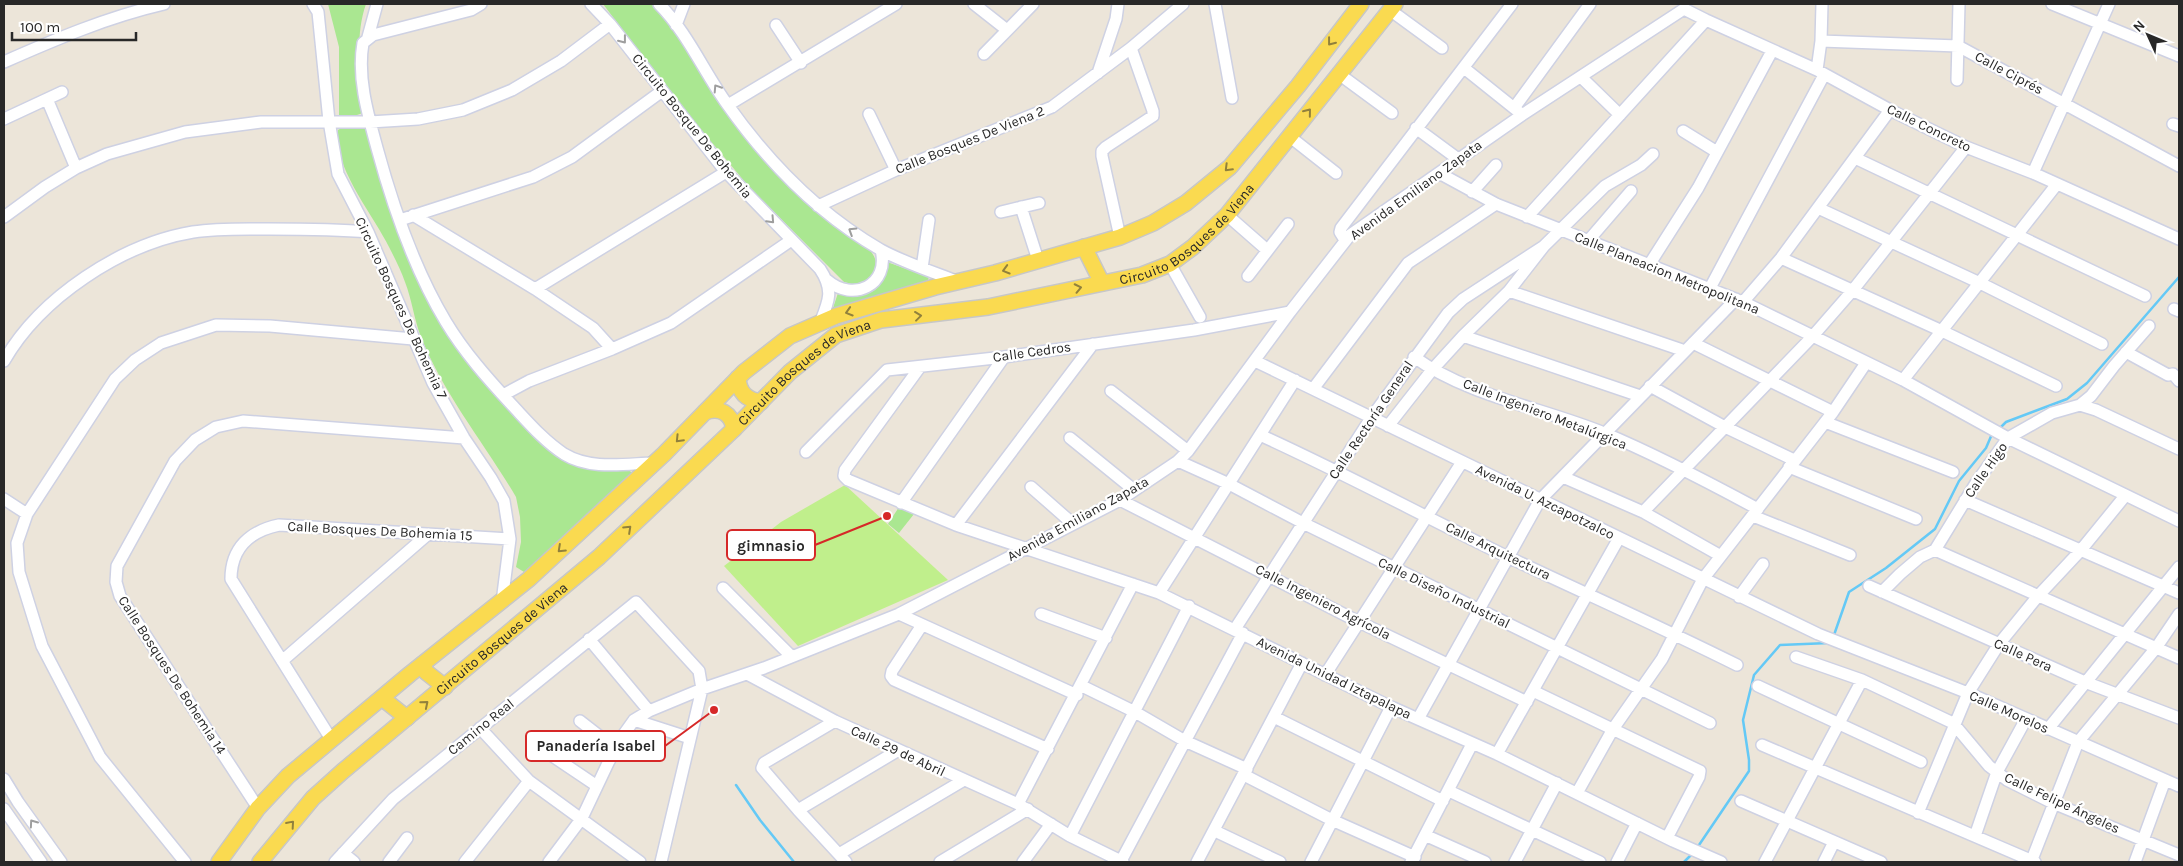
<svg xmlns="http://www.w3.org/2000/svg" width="2183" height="866" font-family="Karla,sans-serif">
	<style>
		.green { fill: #aae791 }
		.pitch { fill: #c0ef8c }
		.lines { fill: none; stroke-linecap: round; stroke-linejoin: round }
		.stream { stroke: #64c9f6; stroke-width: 2.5 }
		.minor-casing { stroke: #ced1e3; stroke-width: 14 }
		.major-casing { stroke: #c7c7c7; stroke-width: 18 }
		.minor { stroke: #fff; stroke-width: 11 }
		.major { stroke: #fada50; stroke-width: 15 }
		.oneway { stroke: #9e9e9e }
		.oneway2 { stroke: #91813c }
		.labels { text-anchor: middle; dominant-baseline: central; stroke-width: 4.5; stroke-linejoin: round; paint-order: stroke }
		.street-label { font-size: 14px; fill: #282828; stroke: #fff }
		.leader { fill: none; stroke: #d62828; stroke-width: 2 }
		.callout-dot { fill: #d62828; stroke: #fff; stroke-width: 2 }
		.callout { fill: #fff; stroke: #d62828; stroke-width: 2 }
		.callout-label { font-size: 15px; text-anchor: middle; font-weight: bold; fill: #282828 }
	</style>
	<rect width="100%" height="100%" fill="#ece5d9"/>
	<path class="green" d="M328,4H366C354,38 361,77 363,113L345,119L339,118V47Z
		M603,4H656L663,9L695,64L766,161L866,245C879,261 878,263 869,281L855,285L844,282L750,188L672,95Z
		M360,125L370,128L396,210L452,328L545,441L612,470H629L632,473L629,478L524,572L516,567L521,542L520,517L516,497C485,444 444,395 421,337C414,319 412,300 405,282C401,270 395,259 389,247C374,216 332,166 338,130L345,126Z
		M887,262L929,277L927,283L832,311L839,290C845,291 852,295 859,295C878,295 886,278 887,262Z
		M899,507L914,514L899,533L888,524Z"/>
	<path class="pitch" d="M845,485L948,580L798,646L724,566L781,522Z"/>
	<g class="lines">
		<path class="stream" d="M1999,429L2006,422L2067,399L2087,383L2179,277
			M1834,635L1849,592L1886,568L1935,529L1959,481L1986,448L1992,434
			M736,785L760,820L794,862
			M1697,848L1749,771V760L1743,720L1754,675L1780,645L1829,643
			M1684,862L1692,854"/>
		<defs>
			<path id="minor" d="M313,4L318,12L329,121L338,174L368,232L433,383L464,438L491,478L504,501L510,539L502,602
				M481,4L471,10L373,35L363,43C357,78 368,115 377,148C393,207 414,269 446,322C464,352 488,379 512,405C528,422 544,441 564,454C590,470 624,464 653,463
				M591,4L610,24L726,172L820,269C834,290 829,301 820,323
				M659,4C687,32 704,72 727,104C768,162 820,215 881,250C905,263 933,272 959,282
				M974,4L1007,30
				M1215,4L1232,98
				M2052,4L2179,56
				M1684,9L1706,20L1817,70L1890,110L1966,147L2033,173L2179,239
				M1390,10L1442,48
				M676,25L684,4
				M776,25L801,63
				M368,37L377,4
				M1821,41L1958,46L2179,166
				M984,54L1033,4
				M4,62C56,39 108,17 164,4
				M1464,68L1519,112
				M1817,70L1821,41L1822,4
				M1098,73L1116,19L1118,4
				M1339,74L1392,113
				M1581,77L1620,115
				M1957,80L1959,4
				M47,99L76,168
				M728,105L896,4
				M1514,108L1590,4
				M869,114L896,170
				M4,119L62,92
				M2173,124L2179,126
				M1416,128L1458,159
				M1683,131L1717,152
				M1289,136L1336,173
				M1855,158L2145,296
				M1439,173L1496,204L1743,302L1903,380L2008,438L2179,521
				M2033,173L2109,4
				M1472,192L1496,165
				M818,206L896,170L1052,107L1131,48L1183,4
				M1021,207L1038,260
				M1818,208L1980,283L2102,344
				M1001,212L1039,203
				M413,215L535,289L593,328L612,349
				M1227,215L1267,250
				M4,217L45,187L76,168L107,154L185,132L261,122H370L418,119L463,110L512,90L561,61L610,24
				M1527,217L1706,20
				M400,220L533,177L572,157L662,91
				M1120,237L1102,156V151L1106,147L1153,116V111L1131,48
				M1345,240L1340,232L1341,228L1512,4
				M1588,241L1631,191
				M1781,258L1942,331L2056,386
				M1170,264L1200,317
				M1649,265L1698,188L1772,51
				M922,268L929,220
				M1248,276L1288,224
				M827,280C853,303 890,285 881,250
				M1710,288L1824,75
				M535,289L726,172
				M1509,291L1685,351
				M1743,302L1781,258L1890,110
				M2174,309L2179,311
				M1463,336L1640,396
				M1693,343L1833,412
				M2126,352L2168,375L2173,374L2179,381
				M1414,357C1468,396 1543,408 1604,433C1657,455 1708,482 1758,509
				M4,361C40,298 121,244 193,232C218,228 244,229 269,229C302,229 335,229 368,232
				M1255,361L1818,634L1968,693L2179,786
				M920,367L845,470L844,476L848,480L956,525L1159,593L1391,707L1497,754L1673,841L1721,862
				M1903,380L2057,184
				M1650,386L1725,427L1794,460
				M1313,389L1408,263L1496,204
				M1111,391L1188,451
				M503,395L529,381L612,349L671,323L790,241
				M2080,405L2096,410L2179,449
				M1825,422L1953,472
				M1388,426L1432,370L1463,336L1509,291L1544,246L1605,186L1641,165L1653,154
				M1260,435C1344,473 1425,517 1508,557C1584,593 1661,627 1737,665
				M1070,438L1134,490
				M806,452L887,370L1004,357L1194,330L1290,312
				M1178,461L1229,484L1303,523L1710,723
				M1789,467L1916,519
				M1563,477L1643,512L1721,556
				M1031,487L1072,523
				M4,499L27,514
				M1120,500L1359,622L1527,702
				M1965,500L2179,593
				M901,503L1004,357
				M1643,512L1812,337L1853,290L1966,147
				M1753,516L1850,555
				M956,525L1093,344
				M1935,550L2179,658
				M1869,586L2085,682L2179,718
				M723,588L791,656
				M1882,592L1900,574L1920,557L1935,550L1976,483L2008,438L2052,413L2080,405L2091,396L2114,366L2149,326
				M1159,593L1295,380
				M1739,597L1763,564
				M899,614L1077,695
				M1041,614L1106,638
				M922,625L892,671L891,676L894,680L1048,749
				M1235,629L1371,418L1448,313L1463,299L1544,246
				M589,639L649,711
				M1796,657L1862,680L1953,723L1989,766L2007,780L2053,803L2179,855
				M282,661L427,535
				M747,674L835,721L1018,804L1070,836L1123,862
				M1325,675L1462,462
				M1082,686L1135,712L1185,741L1247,769
				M1758,686L1921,762
				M1533,691L1700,771L1699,777L1667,838
				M1274,717L1443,801
				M1418,719L1540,500L1736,299
				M634,720L690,738
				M580,721L616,749
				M835,721L764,763L762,768L798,810L846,862
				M480,728L529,781L640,862
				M2048,729L2179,567
				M331,739L231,579C231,548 250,531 279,525L510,539
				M1762,745L2035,862
				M1497,754L1619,538
				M551,755L597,786
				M1244,775L1332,820L1415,857
				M4,779L18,802L61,862
				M1449,791L1600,862
				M1577,793L1613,729L1662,659L1703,579L1833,412L1866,363
				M1741,801L1881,862
				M1018,804L1133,584
				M258,808L120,596L116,582L117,566L175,461L195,440L216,427L243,421L464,438
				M4,809L41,862
				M798,810L897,751
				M1918,813L1968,693L1999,644L2038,596L2081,550L2125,496
				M1215,831L1280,862
				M1070,836L1189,606
				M1427,836L1485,862
				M1975,836L1997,772L2026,719
				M343,853L354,862
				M839,854L964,780
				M1121,861L1243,633
				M185,862L100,757L42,646L19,572L17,543L27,514L115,379L135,360L161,343L216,325L270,326L413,339
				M335,862L393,799L636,602L699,671L702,689L661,862
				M389,862L407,838
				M465,862L529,781
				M549,862L582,818L609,761L624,734L634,720L649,711L702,689L764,668L899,614L1120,500L1178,461L1188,451L1290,312L1350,235L1522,115L1684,9
				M940,862L1028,809
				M1023,862L1051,824
				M1197,862L1302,663
				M1311,862L1391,707
				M1411,862L1472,744
				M1515,862L1557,783
				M1617,862L1637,823
				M1765,862L1862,680
				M1824,862L1834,842
				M2031,862L2078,742L2156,648L2179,614
				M2135,862L2165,780"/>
			<g id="major">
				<path d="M1084,247L1102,283"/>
				<path d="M738,378C739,393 747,400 761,402"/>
				<path d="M705,412C720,406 732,414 734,429"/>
				<path d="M423,664L426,672L445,687"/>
				<path d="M382,698L407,718"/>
				<path d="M219,862L258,808L288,776L410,674L529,579L664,454L744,372L790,336L836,316L935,287L995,273L1120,237L1153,223L1186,203L1230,167L1298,86L1361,4"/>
				<path id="s1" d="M260,862L313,798L343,771L599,557L734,429L790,372L836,335L881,320L988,307L1142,275L1170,264L1193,247L1227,215L1395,4"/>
			</g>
		</defs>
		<use href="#minor" class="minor-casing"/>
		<use href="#major" class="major-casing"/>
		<use href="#minor" class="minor"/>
		<use href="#major" class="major"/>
	</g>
	<defs><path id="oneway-chevron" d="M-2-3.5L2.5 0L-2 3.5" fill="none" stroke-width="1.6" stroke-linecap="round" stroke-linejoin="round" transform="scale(1.25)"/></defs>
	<g class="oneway">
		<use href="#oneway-chevron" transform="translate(623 40) rotate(52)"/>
		<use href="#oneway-chevron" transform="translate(717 88) rotate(-123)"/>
		<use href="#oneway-chevron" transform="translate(771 220) rotate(47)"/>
		<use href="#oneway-chevron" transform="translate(852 231) rotate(-148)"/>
		<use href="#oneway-chevron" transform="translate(33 823) rotate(-125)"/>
	</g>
	<g class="oneway2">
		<use href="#oneway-chevron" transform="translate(1331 42) rotate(128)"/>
		<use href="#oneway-chevron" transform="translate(1308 112) rotate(-51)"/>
		<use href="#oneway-chevron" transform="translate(1228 168) rotate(135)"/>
		<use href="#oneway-chevron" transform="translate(1006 270) rotate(164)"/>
		<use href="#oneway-chevron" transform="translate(1078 288) rotate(-12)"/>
		<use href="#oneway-chevron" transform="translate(849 312) rotate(163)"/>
		<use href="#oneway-chevron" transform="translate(918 316) rotate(-7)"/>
		<use href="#oneway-chevron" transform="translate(679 439) rotate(134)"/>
		<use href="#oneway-chevron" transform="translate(628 529) rotate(-43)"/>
		<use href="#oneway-chevron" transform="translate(561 549) rotate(137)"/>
		<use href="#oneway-chevron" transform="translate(425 704) rotate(-40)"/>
		<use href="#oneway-chevron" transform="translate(291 824) rotate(-49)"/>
	</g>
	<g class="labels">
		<g class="street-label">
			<text transform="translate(2009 73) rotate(28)">Calle Ciprés</text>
			<text transform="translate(692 126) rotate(51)">Circuito Bosque De Bohemia</text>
			<text transform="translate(1929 128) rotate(26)">Calle Concreto</text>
			<text transform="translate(970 140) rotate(-22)">Calle Bosques De Viena 2</text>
			<text transform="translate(1416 190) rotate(-36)">Avenida Emiliano Zapata</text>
			<text stroke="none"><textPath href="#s1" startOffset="1155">Circuito Bosques de Viena</textPath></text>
			<text transform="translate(1667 273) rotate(22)">Calle Planeacion Metropolitana</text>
			<text transform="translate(401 308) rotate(65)">Circuito Bosques De Bohemia 7</text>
			<text transform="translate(1032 352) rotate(-8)">Calle Cedros</text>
			<text stroke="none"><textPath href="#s1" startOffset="735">Circuito Bosques de Viena</textPath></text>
			<text transform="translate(1545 414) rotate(21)">Calle Ingeniero Metalúrgica</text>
			<text transform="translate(1371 420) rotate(-56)">Calle Rectoría General</text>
			<text transform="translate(1986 470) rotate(-55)">Calle Higo</text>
			<text transform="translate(1545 502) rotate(26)">Avenida U. Azcapotzalco</text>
			<text transform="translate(1078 519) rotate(-29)">Avenida Emiliano Zapata</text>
			<text transform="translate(380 531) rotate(3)">Calle Bosques De Bohemia 15</text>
			<text transform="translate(1498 551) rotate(26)">Calle Arquitectura</text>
			<text transform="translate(1444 593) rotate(26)">Calle Diseño Industrial</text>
			<text transform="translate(1323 602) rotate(27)">Calle Ingeniero Agrícola</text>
			<text stroke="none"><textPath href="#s1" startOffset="330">Circuito Bosques de Viena</textPath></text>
			<text transform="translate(2023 655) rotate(24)">Calle Pera</text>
			<text transform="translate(172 675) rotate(57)">Calle Bosques De Bohemia 14</text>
			<text transform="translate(1334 678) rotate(26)">Avenida Unidad Iztapalapa</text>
			<text transform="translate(2009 712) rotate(24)">Calle Morelos</text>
			<text transform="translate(481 727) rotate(-39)">Camino Real</text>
			<text transform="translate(898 751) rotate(25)">Calle 29 de Abril</text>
			<text transform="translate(2062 803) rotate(25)">Calle Felipe Ángeles</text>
		</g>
	</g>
	<path class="leader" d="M887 516L815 545M714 710L665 746"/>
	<g class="callout-dot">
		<circle cx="887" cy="516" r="5"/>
		<circle cx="714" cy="710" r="5"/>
	</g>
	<g class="callout">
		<rect x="727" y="530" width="88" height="30" rx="5"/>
		<rect x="526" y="731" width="139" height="30" rx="5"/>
	</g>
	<g class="callout-label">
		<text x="771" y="551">gimnasio</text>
		<text x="596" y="751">Panadería Isabel</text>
	</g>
	<rect width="2183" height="866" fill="none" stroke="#282828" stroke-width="10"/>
	<g transform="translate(2148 35) rotate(314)" stroke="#ffffff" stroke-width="4" paint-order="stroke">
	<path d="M0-4L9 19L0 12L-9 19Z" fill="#282828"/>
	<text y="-8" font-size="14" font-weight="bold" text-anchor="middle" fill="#282828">N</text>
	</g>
	<path d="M12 32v8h124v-8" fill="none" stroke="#282828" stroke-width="2.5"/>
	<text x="20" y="32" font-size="15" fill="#282828" stroke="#ffffff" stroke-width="4" paint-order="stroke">100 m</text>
</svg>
